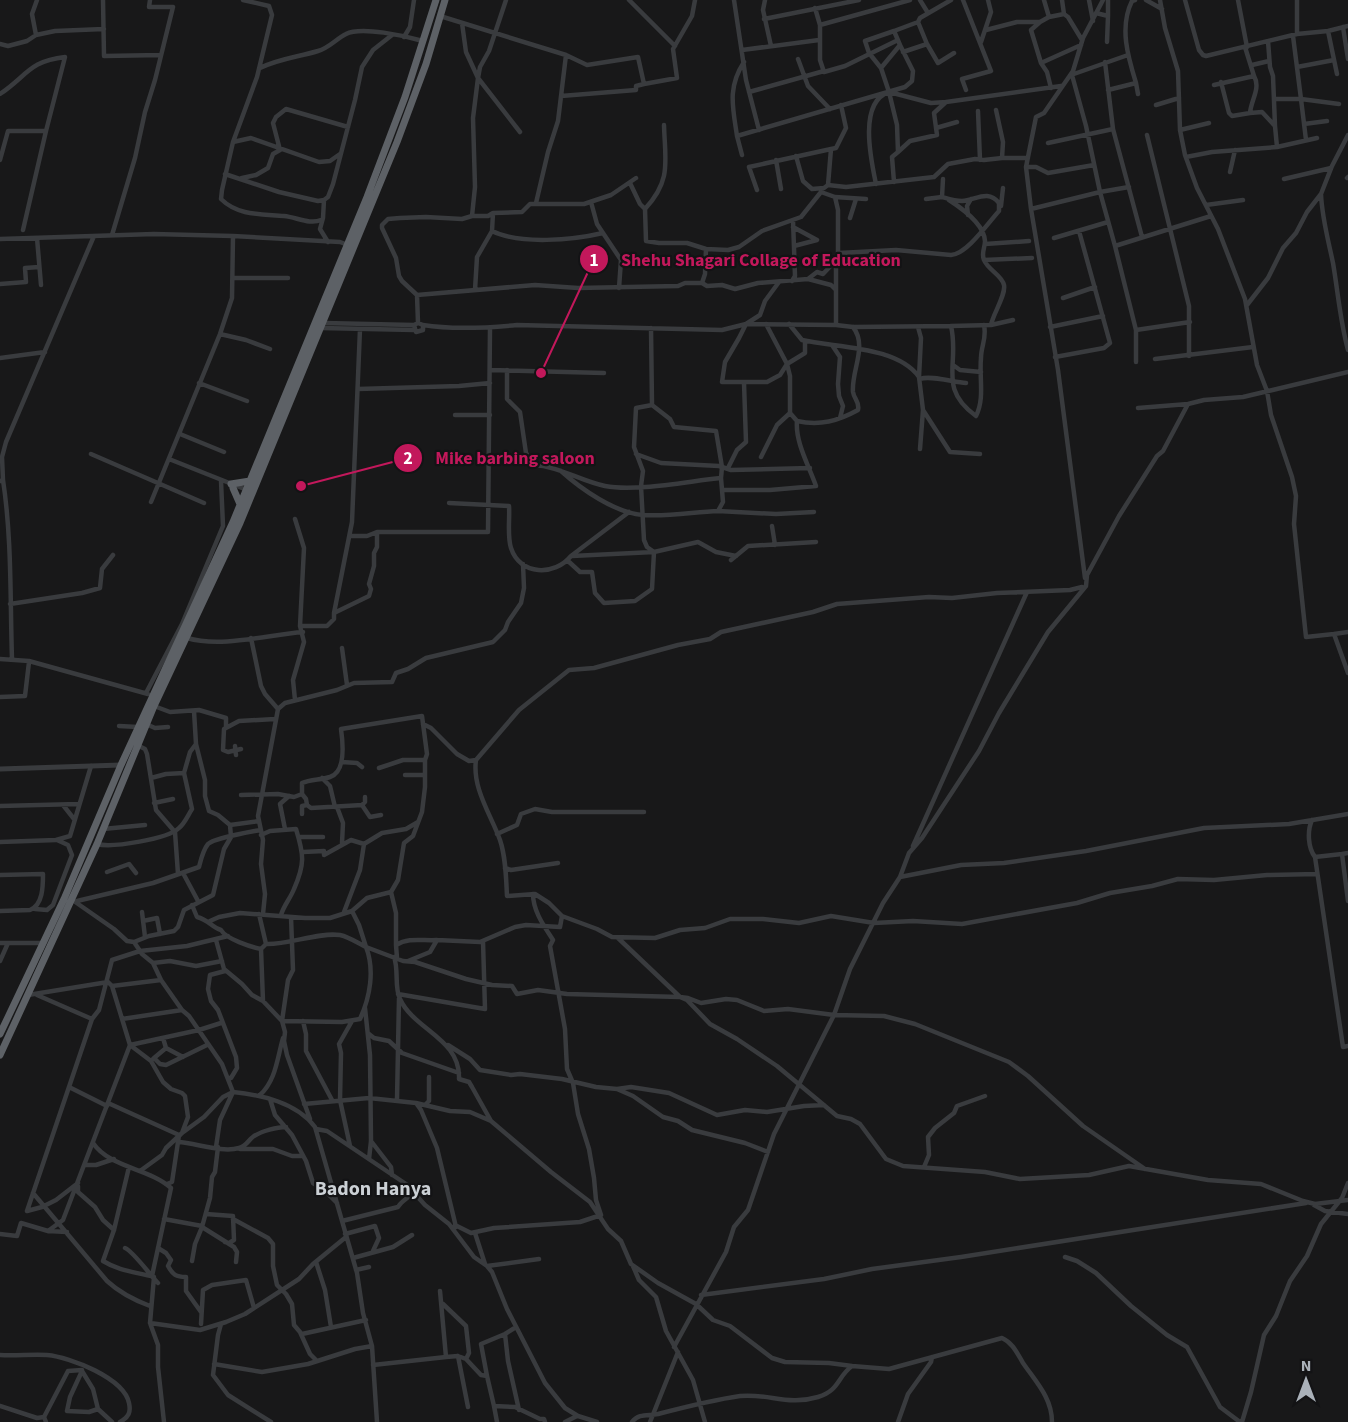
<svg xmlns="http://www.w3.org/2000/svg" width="1348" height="1422" font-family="'Source Sans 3',sans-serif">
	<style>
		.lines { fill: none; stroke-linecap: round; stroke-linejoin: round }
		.minor { stroke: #393b3e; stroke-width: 4.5 }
		.tertiary { stroke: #393b3e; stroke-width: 5 }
		.trunk { stroke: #5d6166; stroke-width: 7 }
		.labels { text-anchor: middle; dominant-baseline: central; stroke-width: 4.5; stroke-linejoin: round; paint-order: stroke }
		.quarter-label { font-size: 20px; font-weight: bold; fill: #cbd0d5; stroke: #131315 }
		.leader { fill: none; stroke: #c2185b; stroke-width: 2 }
		.callout-dot { fill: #c2185b; stroke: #131315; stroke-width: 2 }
		.mark-label { font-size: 18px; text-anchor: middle; font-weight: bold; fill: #fff }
		.callout-label { font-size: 18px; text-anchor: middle; font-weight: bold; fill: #c2185b; stroke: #131315; stroke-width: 4.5; stroke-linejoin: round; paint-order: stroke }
	</style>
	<rect width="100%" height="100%" fill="#181819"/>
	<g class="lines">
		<path class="minor" d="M103,0L104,56L161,55
			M243,0L269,6L272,15L257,77L233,142L222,190L221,199C238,216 262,214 284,216C296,217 310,225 321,220
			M506,0L489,51L480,67L478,78L520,132
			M629,0L675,46
			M734,0L746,80L759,130
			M765,0L763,10L771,46
			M920,0L928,13
			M963,0L991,71L962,79L966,90
			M1044,0L1049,17L1064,14L1062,0
			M1089,0L1093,21
			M1103,0L1083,38L1073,71L1044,113L1036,117L1026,167L1031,209L1100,192L1115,246L1211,216
			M1146,0L1162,9
			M1160,0L1165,28L1178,71L1180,130L1185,155L1197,188L1218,229L1245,299L1257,365L1267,391L1271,415L1292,477L1296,496L1294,524L1306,637L1334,634L1348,673
			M1185,0L1199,50L1203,55L1206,56L1297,34L1328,31L1348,26
			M1238,0L1247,47
			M1297,0V34
			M815,8L820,25L910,0
			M1096,13L1108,16V0
			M1064,14L1068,17L1082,40
			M440,16L566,55L558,121L548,152L536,203
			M1049,17L1040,22L1031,30L1041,63L1047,72L1051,88
			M764,19L859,0
			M462,23L466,52L478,78L473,118L475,187L472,216
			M820,25V60L824,72L845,66L898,40
			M1343,27L1348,59
			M986,30L1017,22H1039
			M1328,31L1337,74
			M36,35L32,14L37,0
			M404,37L410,27L414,0
			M1268,41L1270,67L1273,76L1275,126
			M981,42L991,12L988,0
			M1107,42L1108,16
			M0,44L8,46L27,41L36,35L55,31L104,29
			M927,44L938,63L954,53
			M742,50L819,40
			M903,52L927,44L918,22
			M566,55L587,65L638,57L644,84L677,78L673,49L692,16L695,0
			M798,59L808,86L830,109
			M1041,63L1081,45
			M1252,65L1269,61
			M1297,67L1334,60
			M260,68C278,59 298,57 318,51C329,48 336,39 346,34C361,26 406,36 423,41
			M881,68L869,53L865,41L894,31
			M1071,75L1128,55
			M1072,75L1086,126L1100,192L1129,187
			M1221,82L1229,113L1232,116L1250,113C1251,100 1261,88 1254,76
			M1136,83L1138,94
			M1214,85L1254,76L1245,47
			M1108,90L1136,83C1128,57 1119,27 1132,1L1135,0
			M749,92L824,71
			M889,92L897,125L898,152L892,157L894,182
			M889,92L931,103L946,102
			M0,94C27,76 29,61 65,57L46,131H8L0,160
			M561,96L636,90V86L644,84
			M1274,99H1301L1293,36
			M841,105L846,128L836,148L831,149L828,185L846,187L934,177L948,164L975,159L984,160L1002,158H1028
			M1156,105L1179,98
			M996,110L1003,142L1002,158
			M978,111L980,160
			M1250,113L1262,112L1275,126L1277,147
			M1304,124L1327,121
			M936,128L957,122
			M1113,129L1142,237
			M1180,130L1209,123
			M1147,135L1189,306V356
			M737,136C733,108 727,88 744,62
			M1306,140L1301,99L1339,104
			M233,142L251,138L319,162L330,161L340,154
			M1048,143L1113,129L1105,62
			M280,150L273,123L276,117L286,109L348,127
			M898,152L910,141L937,135L934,113L946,102L1061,86
			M742,155L737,136L905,87L912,81L913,71L900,45
			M796,156L803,181L812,189L824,188L828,185
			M1186,157L1212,152L1277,147L1317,138
			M776,160L781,189
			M1026,167H1036L1048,173L1094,165
			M1230,172L1235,150
			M225,174L279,192L318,201L324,200
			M242,178L256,175L268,168L273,154L280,150
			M1347,178L1348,177
			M1284,179L1331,168
			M630,183L640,204L645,209L646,241L659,243H687L706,249L728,250L739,247L762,231L801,217L821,192L835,197L838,210V258L823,274L817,272L808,279
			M876,184C871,160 858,102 889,92L881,68L900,45L894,31L918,22L920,18L951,0
			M757,190L749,167L831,149
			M1321,194C1322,218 1328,239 1333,263C1338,292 1340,321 1348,350
			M835,197L866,199
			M926,199L942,197
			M949,200C963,209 984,224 985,241C985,248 981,253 984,260C988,270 1002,275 1004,285C1006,295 993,314 991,325
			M591,202L597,224L621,260L619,288
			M1206,205L1243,200
			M1001,206L1003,188
			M645,209C672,180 665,161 664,125
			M1031,209L1058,370L1085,578
			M968,215L967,206L971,199
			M850,218L856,199
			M793,227L817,240L794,246
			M23,230L46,131
			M492,231C520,245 573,240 603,233
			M112,235L135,158L145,112L155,80L173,7H149L150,0
			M37,238L41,285
			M1054,238L1108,222
			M0,239L154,234L233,236L340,242L348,245
			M328,242L320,229L323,218L324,200L328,197L333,184L355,100L362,67L373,50L392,35
			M985,244L1029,241
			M1115,246L1136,330V362
			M839,253L896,250L951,255C967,254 988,223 999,211V203C988,189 976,200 962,201C955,201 949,199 942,197L943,179
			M984,260L1032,258
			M836,262V325
			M233,278H288
			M792,281L795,276L793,220
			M779,282L765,301L760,315L746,324L739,338L725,362L722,382H767L780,375L787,364L805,353V341
			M702,283L705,274L706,249
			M0,284L26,282L25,268L39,267
			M475,290L477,257L492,231L493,213
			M417,295L402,281L399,276L396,258L382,228V225L388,219L400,218L426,217L462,219L472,216H488L493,213L522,212L530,204H584L611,195L636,178
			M1063,298L1095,287
			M1247,305L1268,278L1283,248L1296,233L1307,212L1321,194L1332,166L1348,135
			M324,323L414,325L418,323L423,325V330L416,332L414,325
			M418,323L417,295L535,285L578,288L678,286L685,283H702L707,286L722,285L735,289L758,283L808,279L831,285L835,289
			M789,324L802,340C837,348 897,346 919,377
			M423,325C454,330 486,328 517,325L722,330L746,324L836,325L853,327L951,326L991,325L1013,320
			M951,326C960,364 937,388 976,416C985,398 979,378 981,358C981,346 987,338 984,325
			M918,327L921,338L919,377L923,410L920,449
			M1050,327L1103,316
			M321,328L414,330
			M651,328L652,405
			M1136,330L1190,322
			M220,334L246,340L270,349
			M832,345L840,357L838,384L839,396L843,406L840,418
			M1055,357L1104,348L1110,343L1079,231
			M0,358L45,352
			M1155,359L1253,347
			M953,365L960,370L981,372
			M490,370L604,373
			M507,370V399L520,412L526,453L533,465C559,466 580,481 605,486C636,492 689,481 721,478L723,502L718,511C694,512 667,517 643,515C615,513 581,489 561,471
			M920,379C930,375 953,382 966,383
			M199,383L247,401
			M358,389L459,386L490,383
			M1138,408L1188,404L1204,400L1243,397L1348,372
			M923,410L950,452L980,454
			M455,415H490
			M797,421C820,426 838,421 858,410C860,402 854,399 853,392C851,371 868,346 853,327
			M180,434L224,452
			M91,454L204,503
			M636,454L661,463L719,466L731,470L810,468
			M761,457L777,425L790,413
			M169,459L247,490
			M728,468L737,450L746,442L744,383
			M3,480C12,539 10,599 12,659
			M0,481L3,480L2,457L6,442L94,236
			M723,490H770L816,486C809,466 795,442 797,421L790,413V376L787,364L766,324
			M151,502L220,334L232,298L233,236
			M449,503L509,506C510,518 507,536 511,548C520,576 555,576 571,556L629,512
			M718,511L776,514L814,512
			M295,519L304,548L300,626
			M772,526L775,545
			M350,536H367L377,532H488L490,328
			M572,556L654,552L698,542L716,552L736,556
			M567,560L580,572H592L595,593L604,603L635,601L652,589L654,552L647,547L644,540L641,486L643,471L634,447L636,408L652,405L670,419L674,427L716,431L722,467L721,478
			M731,560L748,546L816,542
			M10,604L82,593L100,588L102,569L113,555
			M334,613L352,522L360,329
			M1334,634L1348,632
			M187,638C221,648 267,635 303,632
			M251,638L261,686L265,694L278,709
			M342,648L347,685
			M0,659L29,661L148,694
			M146,693L182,624L223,526L221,481
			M0,697L25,696L29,662
			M295,700L293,680L304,642L300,626H327L334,619V613L369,596L371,589L369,584L374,566V553L377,547V532
			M154,706L170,712L199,710L226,718V727
			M146,724L155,728L168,727
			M423,724L431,728L457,754L469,761L476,760C472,788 491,815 500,840C506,858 506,878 507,896L535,894L549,903L562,916L597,929L612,937L655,938L680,930L705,928L730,919H763L799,923L831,916L874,923L913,921L962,924L1077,903L1110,893L1152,886L1178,879L1214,880L1267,875L1317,874
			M119,726L138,727
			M196,744L205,780V796L209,811L218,815L230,825L259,821
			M137,745L145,749L147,754L156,810L175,832L178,874
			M235,746L236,755
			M241,749L228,752L223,750L224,729L239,721L275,719
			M476,760L519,710L569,670L594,668L678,645L710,639L721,632L813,612L837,604L929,597L952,598L997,593L1070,590L1082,587
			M342,762L357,763L362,767
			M379,768L403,760H425
			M405,775H424
			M151,778L166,774L184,773
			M322,778L330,786L335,807
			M241,795L278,794L294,797L302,794
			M154,803L173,799
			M63,805L74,819
			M362,805L365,802V797
			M0,806L78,804
			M337,807L343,823L342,843
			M302,814V806L307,805
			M1312,820C1307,831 1308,848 1315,857
			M103,829L145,825
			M285,829L280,804L289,796
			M497,834L517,825L521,814L535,809L552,812H644
			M261,835L270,831L296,829C304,855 305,864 294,889C290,899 284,905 281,915
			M299,837H323
			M0,842L56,840L70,836L91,766
			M97,844C112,848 168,839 179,828C185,823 188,815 192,809L184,773L190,752L196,744L194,711
			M913,846L1027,592
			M303,852L324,851V855L351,840L364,844
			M1348,853L1342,854L1348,901
			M1342,854L1315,857L1343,1047L1348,1046
			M505,868L511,870L558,863
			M107,872L129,864L136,873
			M183,873L198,901
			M0,875L43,874C43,886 43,905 30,910L0,911
			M900,877L961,865L1004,863L1086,851L1204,828L1289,824L1348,814
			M391,892L396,913V945
			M71,899L114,929L127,941L134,942L142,954L153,963L161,980L182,1010L189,1016L222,1064L233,1092C261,1095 296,1102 315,1127L357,1273L363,1313L372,1346L377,1422
			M77,901L153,883L199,867C201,859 203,850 208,844C214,838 250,832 260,830
			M192,905L197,917C209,920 211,927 221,930C226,939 251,947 261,949L266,944C288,945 318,932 340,935C349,937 358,943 366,947C375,970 370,997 360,1019L342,1022L282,1021L288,980L293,970L291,917
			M35,909L47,910L53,905L72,855L68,845L57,840
			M352,911L359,925L366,947L403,961L415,962L466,979L492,985L512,986L517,994L538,990L567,994L680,997L688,998L701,1003L726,999L737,1000L764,1011L788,1009L834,1015L884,1016L915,1024L1009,1062L1028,1076L1083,1126L1145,1169
			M142,912L145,937
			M344,912L360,870L364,844L382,833L406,829L418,822
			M259,914L266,944
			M263,914L265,894L261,864L263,840L258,816L278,709L285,703L337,690L354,683L392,682L396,673L408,669L426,658L493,642L505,630L508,622L521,603L524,588L523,564
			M143,921L157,918L160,934
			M210,921L219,917L240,913L305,918H330L352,911L367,898L391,892L398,880L404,843L413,836L422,812L425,787V760L427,754L422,716L341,729C343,743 346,772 330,777C321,780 310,779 302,783V794L306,799L307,805L311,808L362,805L370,817L381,815
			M618,938L680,997L687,1000L710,1024L737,1039L777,1066L837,1116L851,1119L860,1124L886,1159L903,1166L985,1172L1020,1179L1089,1175L1129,1166L1208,1180L1261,1184L1303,1201L1315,1204L1348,1200
			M216,940L224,969L242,984L252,995L263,1001L282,1021L285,1032L284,1041L287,1055L310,1119
			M134,942L149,936L174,931L178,927L184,910L213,895L224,849L231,837L230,825
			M0,943H44
			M261,949L263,1001
			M394,957C399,970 394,987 400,999C414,1030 461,1039 459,1079L469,1082L472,1087L491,1121L551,1172L590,1202L608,1229L621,1241L631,1264L658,1283L696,1304L713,1320L730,1326L772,1358L785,1362L829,1363L852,1366
			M397,958L396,945C409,937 422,941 437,940
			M0,961L8,943
			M408,961L430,952L437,940L480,942L515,927L526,925L560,927L562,916
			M153,963L170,961L196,966L222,961
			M225,971L210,975L208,989L211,1001L218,1010L236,1057L237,1068L231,1078H228
			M112,986L161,980
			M398,994L485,1009L483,941
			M28,995L108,982
			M37,995L92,1019
			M365,1008L370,1055L371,1141L369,1159
			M122,1019L182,1010
			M303,1021L306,1034V1051L332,1100
			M369,1034L374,1038L389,1041L402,1053L459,1073
			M130,1045L151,1061L163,1082L171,1089L182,1093L185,1096L188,1117L182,1133
			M130,1045L199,1030L221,1023
			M448,1045L470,1059L480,1070L511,1075L520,1074L562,1079L596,1087L617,1089L631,1087L669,1093L717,1115L745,1110L767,1112L804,1106L824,1105
			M166,1048L183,1057
			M154,1058L166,1048L163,1038
			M151,1061L154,1058L160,1064L166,1065L207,1045
			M69,1087L107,1106
			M617,1089L633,1096L663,1117L678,1121L692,1130L745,1143L768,1152
			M260,1095C276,1080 277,1059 283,1038
			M270,1099L275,1115L292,1135L306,1161L313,1183L324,1190L337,1203
			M397,1100L399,998
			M108,1103L179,1135
			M416,1103L450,1111L470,1112L491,1121
			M304,1104L369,1098L416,1103L421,1110L437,1148L456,1227
			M426,1104L429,1101V1077
			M316,1129L327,1131L406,1184L425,1205L449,1224L474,1257L487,1266L492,1272L507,1309L545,1383L565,1408L578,1416L597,1422
			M179,1135L178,1142C196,1143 222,1153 239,1148C247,1146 248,1140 254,1136C262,1131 277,1127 286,1127
			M371,1141L391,1167L392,1175
			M93,1143C110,1168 149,1168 171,1188L152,1276
			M350,1146L340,1100L341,1053L339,1044L352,1021
			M240,1149H273L292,1156H303
			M85,1165H96L114,1159
			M129,1167L114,1230L103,1261C119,1271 136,1272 154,1277L150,1323L200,1330L226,1322L245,1314L299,1279L313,1264L346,1237
			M924,1167L929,1155L928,1137L935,1128L954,1113L957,1106L985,1096
			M140,1171L162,1155L166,1148L182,1133L204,1117L223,1097L233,1092L220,1120L216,1147
			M167,1184L172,1182L178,1142
			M78,1186V1192L95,1207L103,1220L114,1230
			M33,1193L107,1281C120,1293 134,1300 150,1306
			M1314,1205L1325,1211L1348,1214
			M27,1211L92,1019L99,1010L112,960L140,951L187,946L228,936
			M27,1211L42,1207L56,1200L78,1183
			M206,1214L233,1216L234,1240L229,1243L225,1242
			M164,1219L202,1226
			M233,1219L268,1238L273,1244V1266L277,1285L286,1294L292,1304L294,1325L300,1332L310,1354L317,1361
			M342,1221L398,1207C402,1200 409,1198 413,1192
			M455,1225L471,1233L494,1228L580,1222L601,1215L596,1200L594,1178L589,1149L578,1114L573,1083L567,1069L565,1029L550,946L553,940C544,926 533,911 533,894
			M202,1227L234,1247L237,1252L236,1262
			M48,1231L63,1220L130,1045L112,986L108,982
			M475,1233L485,1264
			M0,1234L17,1236L21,1223L48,1231L67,1232
			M345,1234L375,1226L379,1238L373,1251
			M125,1248C133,1251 150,1275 158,1283
			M158,1248L166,1253L171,1260L168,1266C173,1275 176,1277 186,1277V1291L201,1312
			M1065,1257L1077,1261L1096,1273L1131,1306L1167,1335L1187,1347L1220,1407L1240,1422
			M353,1258L393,1247L412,1235
			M192,1261L195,1244L202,1227L210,1198L212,1177L215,1172L218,1147
			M316,1262L325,1290L331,1327
			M487,1266L539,1259
			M633,1266L639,1280L656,1297L666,1331L693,1380L705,1422
			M356,1270L369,1267
			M701,1295L824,1279L872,1269L961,1257L1306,1203
			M443,1304L466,1326L469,1353L466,1359
			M150,1323L158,1345V1367L164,1422
			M201,1324L203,1290L212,1285L246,1280L254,1308
			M221,1324L218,1335L213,1375L228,1395L271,1422
			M302,1334L366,1320
			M505,1334L508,1361L519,1410
			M674,1347L726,1252L734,1227L748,1210L774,1134L834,1015L850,969L883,903L900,877L909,853L922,838L979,751L999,713L1048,632L1086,586L1087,575L1119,516L1157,456L1163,451L1188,404
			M0,1355C16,1356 32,1354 47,1355C70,1357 124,1378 129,1403C131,1412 129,1417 120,1422
			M458,1356L466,1359L481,1375L487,1376L494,1406L515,1407L540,1419H544L545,1422
			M446,1357L458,1356L468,1407
			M214,1364L262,1372L308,1364L355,1349L372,1346
			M373,1365L446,1357L440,1291
			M487,1376L481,1344L505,1334L516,1327
			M0,1406L37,1418L44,1417L46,1422
			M494,1406L497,1422
			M98,1409L93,1389L82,1371L70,1397L67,1411L89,1412L98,1409L112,1422
			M44,1417L68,1371L82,1370
			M565,1422L577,1416
			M632,1422C639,1413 648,1416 658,1414C685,1407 712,1400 740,1396C768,1393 788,1406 818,1397C840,1390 837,1377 852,1366L889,1369L1002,1338C1013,1343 1017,1353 1023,1363C1036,1382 1052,1398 1052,1422
			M650,1422L678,1352
			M898,1422L908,1394L931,1362L932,1357
			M1242,1422L1251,1392L1264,1335L1276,1316L1290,1281L1307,1256L1321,1224L1342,1198L1348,1183"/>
		<path class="tertiary" d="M0,769L121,765"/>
		<path class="trunk" d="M231,484L250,481
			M233,488L240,504
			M0,1034L64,899L121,765L233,522L367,197L405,97L436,0
			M0,1055L97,844L154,706L240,523L397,142L426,64L445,0"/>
	</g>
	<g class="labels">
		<g class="quarter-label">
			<text x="373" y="1189">Badon Hanya</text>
		</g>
	</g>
	<path class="leader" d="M541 373L594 259M301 486L408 458"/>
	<g class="callout-dot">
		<circle cx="541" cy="373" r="6"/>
		<circle cx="301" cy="486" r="6"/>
		<circle cx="594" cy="259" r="15"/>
		<circle cx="408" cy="458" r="15"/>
	</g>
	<g class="mark-label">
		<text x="594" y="266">1</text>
		<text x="408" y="464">2</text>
	</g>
	<g class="callout-label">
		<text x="761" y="266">Shehu Shagari Collage of Education</text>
		<text x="515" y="464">Mike barbing saloon</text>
	</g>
	<g transform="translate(1306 1380)" stroke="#131315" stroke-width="4.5" paint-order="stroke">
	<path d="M0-4.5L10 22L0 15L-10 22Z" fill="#aab1b9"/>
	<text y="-9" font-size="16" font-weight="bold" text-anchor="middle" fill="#aab1b9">N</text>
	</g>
</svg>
